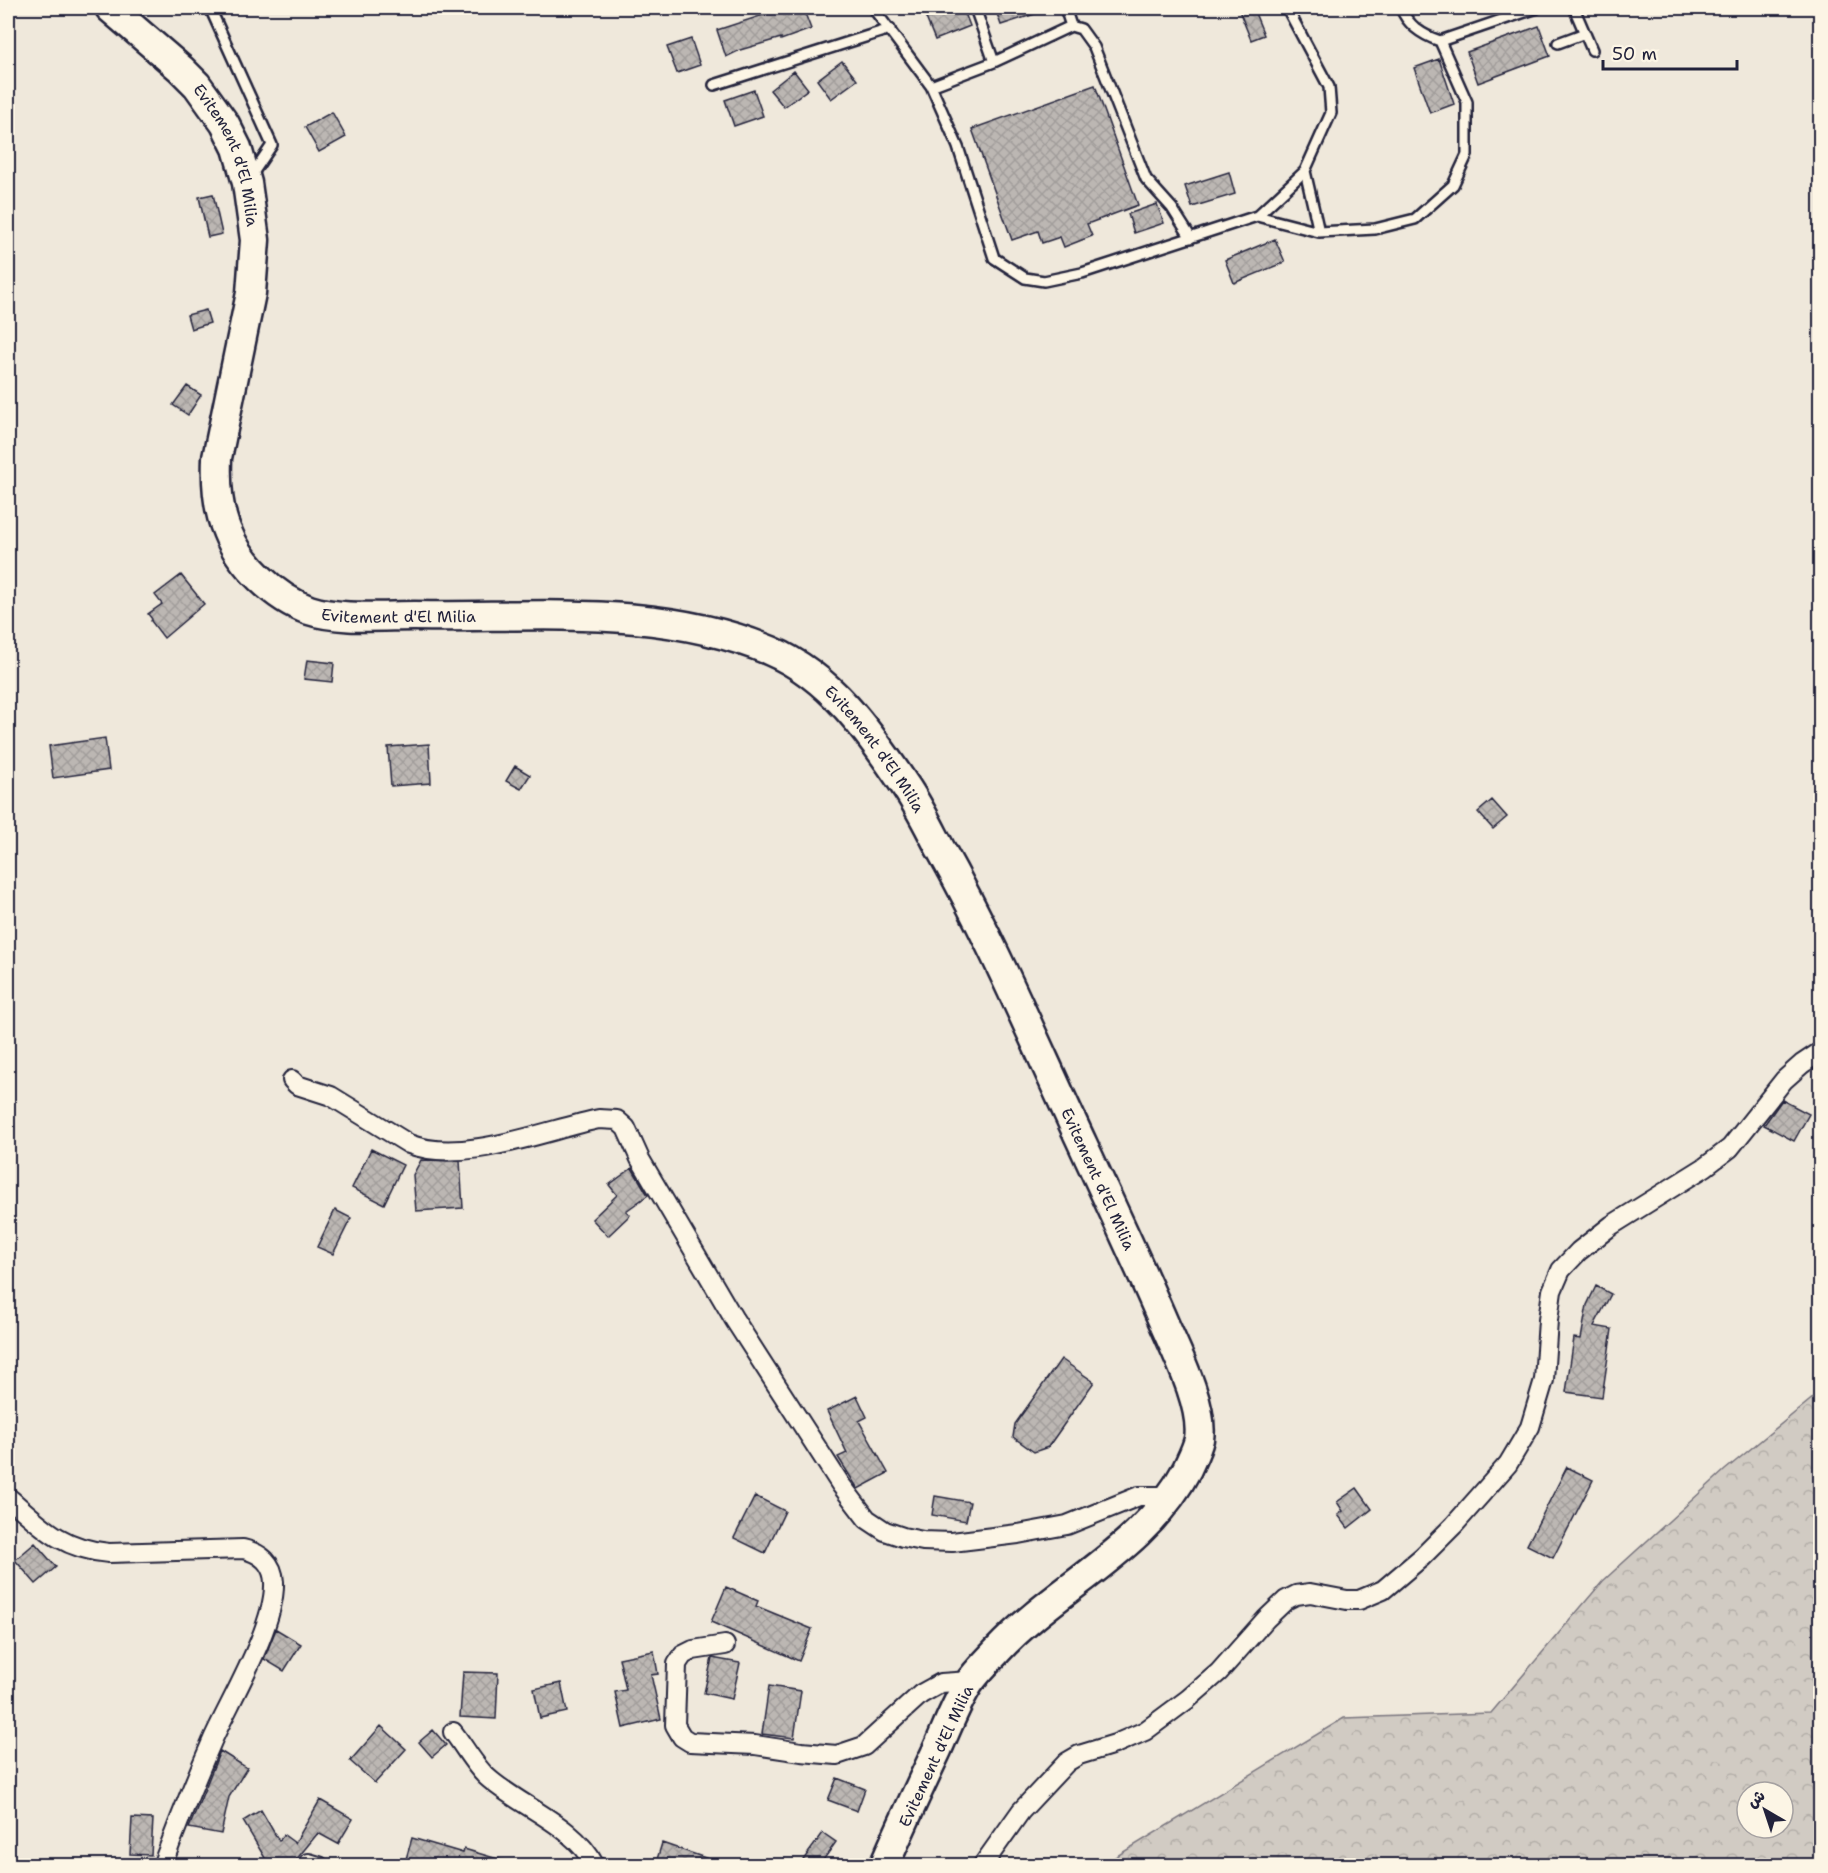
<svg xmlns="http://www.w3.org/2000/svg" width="1828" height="1873" font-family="'Shantell Sans','Playpen Sans Arabic',sans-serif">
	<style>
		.forest { fill: url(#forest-crowns); stroke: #7a767f; stroke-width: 1.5; fill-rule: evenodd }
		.building { fill: url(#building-cross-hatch); stroke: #22223b; stroke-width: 1.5 }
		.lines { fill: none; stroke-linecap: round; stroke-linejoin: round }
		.lane-casing { stroke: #22223b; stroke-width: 14 }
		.street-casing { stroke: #22223b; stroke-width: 22 }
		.primary-casing { stroke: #22223b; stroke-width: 33 }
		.lane { stroke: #fcf5e5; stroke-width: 9 }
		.street { stroke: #fcf5e5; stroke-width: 18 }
		.primary { stroke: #fcf5e5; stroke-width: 28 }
		.labels { text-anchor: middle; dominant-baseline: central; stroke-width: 5; stroke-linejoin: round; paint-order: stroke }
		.street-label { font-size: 16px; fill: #22223b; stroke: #fcf5e5 }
	</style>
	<defs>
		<pattern id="forest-crowns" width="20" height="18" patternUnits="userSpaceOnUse" patternTransform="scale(1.5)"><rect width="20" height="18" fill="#d1cbc3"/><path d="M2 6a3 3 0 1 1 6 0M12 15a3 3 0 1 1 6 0" fill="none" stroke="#b3aea8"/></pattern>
		<pattern id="building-cross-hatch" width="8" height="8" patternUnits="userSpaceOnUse" patternTransform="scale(1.5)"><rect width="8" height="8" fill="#bcb7b3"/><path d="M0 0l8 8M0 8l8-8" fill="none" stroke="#a19d9b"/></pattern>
	</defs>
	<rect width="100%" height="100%" fill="#efe8db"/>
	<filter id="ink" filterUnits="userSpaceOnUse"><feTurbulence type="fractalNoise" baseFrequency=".0167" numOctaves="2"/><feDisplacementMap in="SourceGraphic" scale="12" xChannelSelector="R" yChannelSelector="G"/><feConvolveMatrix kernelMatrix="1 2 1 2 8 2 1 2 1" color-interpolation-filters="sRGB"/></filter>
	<g filter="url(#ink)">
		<path class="forest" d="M1820,1392V1865H1102L1344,1718L1491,1713L1603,1581L1725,1470ZM1747,1792H1783V1828H1747Z"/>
		<path class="building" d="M785,8H803L811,29L781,40V38L740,50L726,57L717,30Z
			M922,8H963L970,26L935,40Z
			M995,8H1046L1047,10L1001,25Z
			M1238,8H1253L1264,35L1251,40Z
			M1539,26L1550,56L1478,83L1467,52Z
			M691,39L700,65L677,73L667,47Z
			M1439,59L1454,104L1430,113L1414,68Z
			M842,61L857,80L831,99L817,80Z
			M794,71L808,89L784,107L770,90Z
			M1095,85L1138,205L1087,224L1092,236L1064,247L1060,237L1042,243L1038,231L1012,240L972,129Z
			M754,90L763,116L734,126L725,100Z
			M332,112L346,137L319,152L305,127Z
			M1229,172L1235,194L1192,207L1185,186Z
			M213,194L222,234L208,237L199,197Z
			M1157,204L1164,223L1134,233L1128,214Z
			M1275,239L1285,262L1234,283L1225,260Z
			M206,310L210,323L191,329L187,315Z
			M187,386L201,395L188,415L173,405Z
			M181,575L204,604L164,638L151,621L152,619L148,614L162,604L155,595Z
			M307,660L334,663L332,682L304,679Z
			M105,738L109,770L53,778L49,746Z
			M429,744L431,783L391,786L388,747Z
			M515,766L530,775L521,789L506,781Z
			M1492,800L1507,817L1493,829L1478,812Z
			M1782,1100L1809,1114L1794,1141L1764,1125Z
			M371,1149L403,1165L384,1204L352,1188Z
			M421,1160L460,1161L463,1208L416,1211L413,1175Z
			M632,1168L648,1195L626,1211L630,1215L608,1236L592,1219L617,1195L609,1185Z
			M335,1210L351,1218L333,1254L317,1247Z
			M1596,1286L1611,1294L1594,1326L1612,1329L1602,1397L1566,1392L1574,1338L1581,1339L1587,1305Z
			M1061,1359L1094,1382L1048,1447L1034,1452L1013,1437L1015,1424Z
			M857,1396L867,1417L859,1421L888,1473L858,1489L838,1457L847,1453L827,1411Z
			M1567,1467L1593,1480L1553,1558L1527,1545Z
			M1357,1488L1372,1509L1348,1528L1338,1515L1343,1511L1337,1502Z
			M755,1496L785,1511L765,1553L734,1538Z
			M935,1496L970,1502L966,1521L932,1515Z
			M35,1543L56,1567L36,1584L15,1560Z
			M726,1587L758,1601L756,1606L812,1629L799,1661L711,1622Z
			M276,1629L301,1644L284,1671L264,1659Z
			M654,1651L658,1674L651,1675L661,1719L623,1728L615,1692L626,1690L619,1658Z
			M712,1658L740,1663L732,1699L704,1693Z
			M463,1672L498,1673L496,1719L460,1717Z
			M561,1683L567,1712L540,1718L534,1689Z
			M769,1686L801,1691L794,1738L762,1734Z
			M381,1726L406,1749L375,1783L350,1761Z
			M433,1730L446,1745L432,1757L419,1742Z
			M220,1751L247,1768L229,1797L221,1834L189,1828Z
			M837,1778L865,1789L857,1811L828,1800Z
			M320,1800L353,1819L338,1844L318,1833L291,1866H259L265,1858L243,1821L261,1810L279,1841L284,1835L295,1843Z
			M132,1818L153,1819L151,1855L130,1854Z
			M823,1833L836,1842L819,1866H811L803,1860Z
			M412,1838L463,1853L464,1849L508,1862L507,1866H404Z
			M662,1843L720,1863L719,1866H655Z"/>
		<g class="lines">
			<defs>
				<path id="lane" d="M210,8L272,145L251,176
					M873,8L931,86L958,147L994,258L1025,278L1044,281L1082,273L1257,216L1319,232L1375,229L1415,219L1453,185L1467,155V102L1440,41C1422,35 1408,26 1401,8
					M975,8L994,62
					M1065,8L1071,26L1081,29L1094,47L1146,179L1172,208L1191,238
					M1574,8L1592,50
					M1440,41L1537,8
					M1558,43L1585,33
					M714,85L890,29
					M931,86L994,62L1071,26
					M1305,171L1319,232
					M1257,216L1305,171L1331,113L1329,87L1287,8"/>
				<path id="street" d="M292,1080L297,1085L331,1096L409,1144C462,1165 545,1130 599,1119L617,1120L626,1128L640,1159L734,1319L841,1485L867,1519L885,1531L903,1537L923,1541L952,1542L1018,1534L1067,1525L1139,1496H1171
					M8,1497C42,1527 62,1549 109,1553L243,1549C261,1553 273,1563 274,1582C276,1624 231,1699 213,1739C195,1780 178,1823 162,1866
					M725,1645L693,1650L683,1655L677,1664L675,1725L682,1737L690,1742L755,1745L801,1752L837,1755L864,1746L921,1694L941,1683L970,1681
					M453,1732C464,1746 474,1765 487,1777C520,1807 574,1824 595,1866
					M309,1863L319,1866
					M982,1866L1021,1811L1067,1762L1079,1755L1115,1744L1145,1731L1188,1699L1219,1672L1266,1619L1286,1600L1296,1595L1310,1593L1347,1600H1359L1383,1590L1422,1557L1454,1525L1508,1464L1530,1427L1544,1380L1548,1320L1552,1291L1561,1270L1579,1251L1612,1225L1705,1167L1730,1148L1784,1080L1802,1064L1820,1052"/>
				<g id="primary">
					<path id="s1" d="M110,8L181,69L197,85L225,124L237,148L247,183L255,240L251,293L217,458C216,482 217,508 227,531C240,564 275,598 309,610C339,620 382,616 414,616C534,618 658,603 771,651C830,676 869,732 904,784C918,804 929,827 940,848C994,944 1036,1045 1083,1145C1111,1206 1140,1267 1166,1328C1179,1357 1204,1408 1199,1439C1197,1449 1191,1460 1187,1469C1145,1550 1057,1586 997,1651C988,1661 977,1671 969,1683C956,1703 947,1728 937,1750C919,1788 901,1827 884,1866"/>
				</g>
			</defs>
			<use href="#lane" class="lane-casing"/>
			<use href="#street" class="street-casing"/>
			<use href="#primary" class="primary-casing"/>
			<use href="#lane" class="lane"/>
			<use href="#street" class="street"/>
			<use href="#primary" class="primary"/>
		</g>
	</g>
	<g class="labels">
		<g class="street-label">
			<text stroke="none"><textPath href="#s1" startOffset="194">Evitement d'El Milia</textPath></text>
			<text stroke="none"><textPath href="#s1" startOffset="788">Evitement d'El Milia</textPath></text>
			<text stroke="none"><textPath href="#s1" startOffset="1310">Evitement d'El Milia</textPath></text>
			<text stroke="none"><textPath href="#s1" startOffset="1796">Evitement d'El Milia</textPath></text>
			<text transform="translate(936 1756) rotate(-65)">Evitement d'El Milia</text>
		</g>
	</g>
	<rect width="1828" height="1873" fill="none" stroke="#fcf5e5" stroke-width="30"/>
	<rect x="15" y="15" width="1798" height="1843" fill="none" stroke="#22223b" stroke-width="2" filter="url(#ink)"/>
	<g transform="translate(1765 1810) rotate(321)"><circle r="28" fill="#fcf5e5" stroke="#a5a1a1" stroke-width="1.5"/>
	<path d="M0-4.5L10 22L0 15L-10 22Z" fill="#22223b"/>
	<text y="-9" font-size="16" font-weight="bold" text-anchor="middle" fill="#22223b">ش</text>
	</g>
	<path d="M1603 60v9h134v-9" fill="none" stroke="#22223b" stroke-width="3"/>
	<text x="1612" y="60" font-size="18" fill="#22223b" stroke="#fcf5e5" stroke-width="4.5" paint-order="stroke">50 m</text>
</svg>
